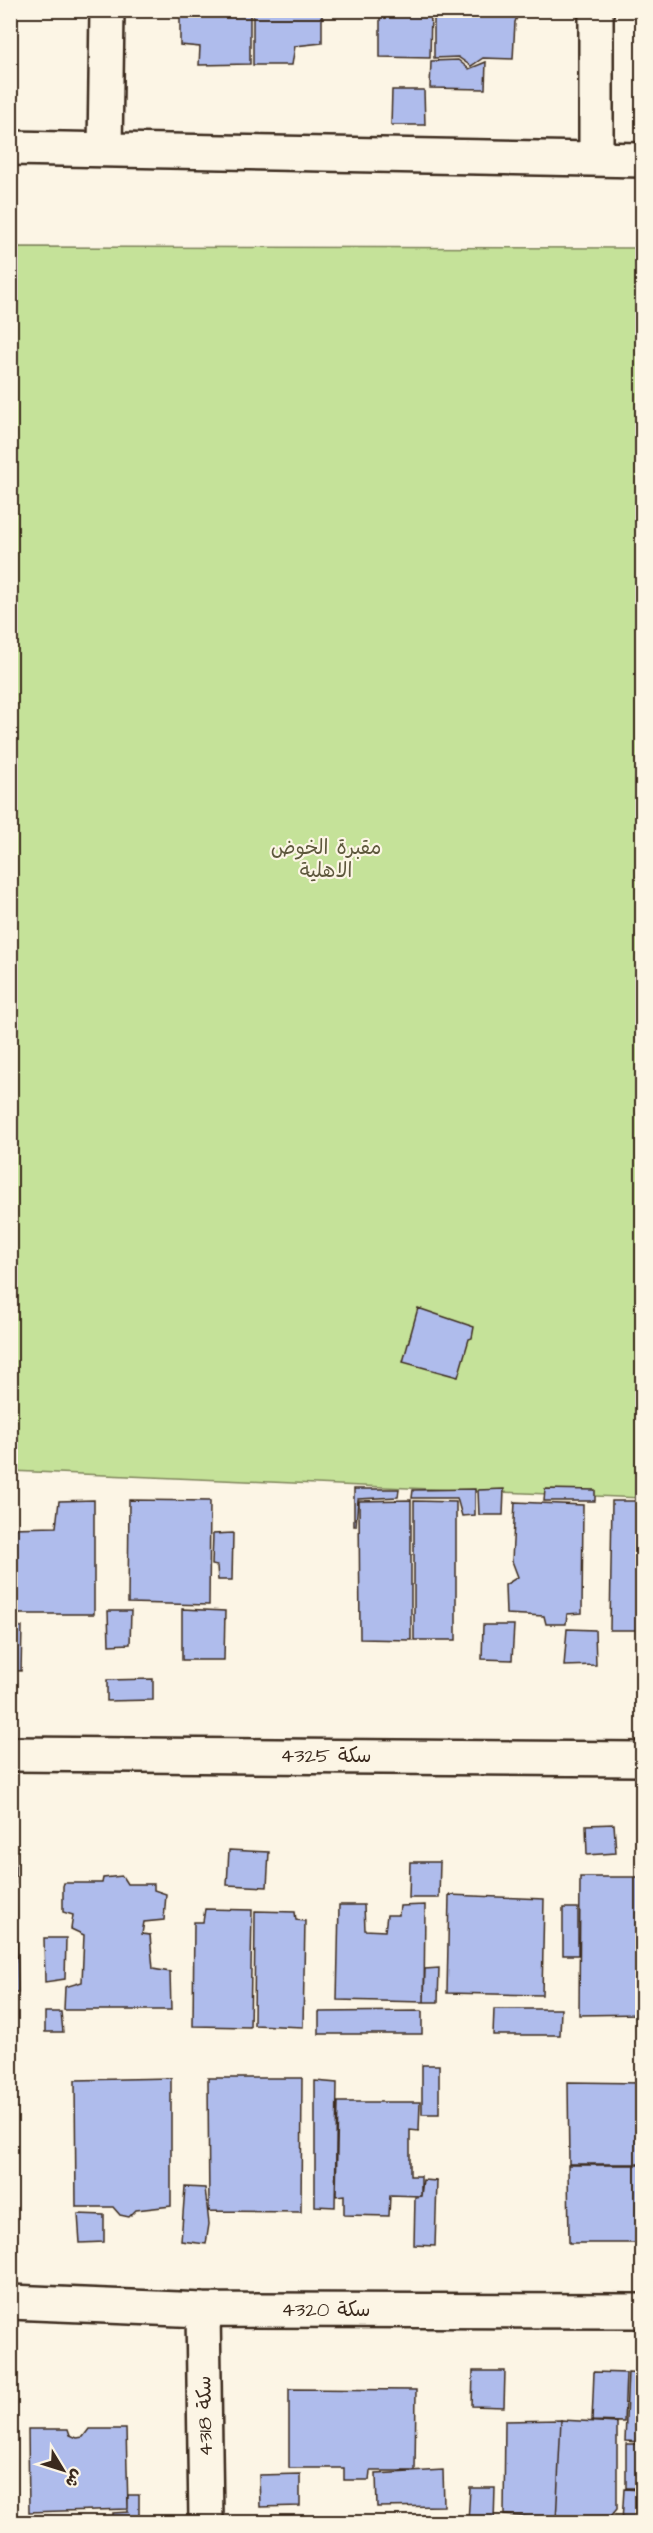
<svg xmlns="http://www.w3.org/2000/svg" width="653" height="2533" font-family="'Architects Daughter','Playpen Sans Arabic',sans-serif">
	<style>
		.green { fill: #c5e299; stroke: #80865c; stroke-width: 1.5 }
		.building { fill: #afbcec; stroke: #3b2a1e; stroke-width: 1.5 }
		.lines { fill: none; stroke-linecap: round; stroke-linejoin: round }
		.minor-casing { stroke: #3b2a1e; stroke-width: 38 }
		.minor { stroke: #fcf5e5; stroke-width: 33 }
		.labels { text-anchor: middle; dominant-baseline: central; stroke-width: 4.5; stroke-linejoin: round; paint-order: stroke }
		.park-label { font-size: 20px; fill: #5e583d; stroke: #fcf5e5 }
		.street-label { font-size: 20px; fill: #3b2a1e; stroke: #fcf5e5 }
	</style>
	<rect width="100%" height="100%" fill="#fcf5e5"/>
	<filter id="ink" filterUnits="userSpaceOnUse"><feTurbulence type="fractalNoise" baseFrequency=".0167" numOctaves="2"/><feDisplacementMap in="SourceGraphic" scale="12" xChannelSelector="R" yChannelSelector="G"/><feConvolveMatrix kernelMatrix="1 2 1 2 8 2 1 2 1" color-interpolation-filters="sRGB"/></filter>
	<g filter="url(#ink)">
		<path class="green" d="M11,247L642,248V1498L11,1471Z"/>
		<path class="building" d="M180,10H250V64L199,65L200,47L180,45Z
			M253,10H322V43L295,46L292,65H253Z
			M380,10H431L430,58L380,57Z
			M434,10H520L515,22L513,59L483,58L471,66L458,57L434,58Z
			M458,60L469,69L486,62L485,89L430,88L431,61Z
			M392,90H424L425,125H391Z
			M418,1308L474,1327L472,1338L469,1339L458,1377L403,1362Z
			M354,1489H399L398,1497L358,1499L356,1526H354Z
			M475,1489V1515L462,1516L457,1498H412L413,1490Z
			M504,1489L503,1515H479L478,1490Z
			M545,1489L595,1490V1501H544Z
			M94,1500V1614H10V1528L56,1527L59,1501Z
			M129,1500L210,1501L209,1605L128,1603Z
			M411,1500V1640L360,1639L359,1501Z
			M414,1501L456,1502V1640H414Z
			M612,1501H642V1630H610Z
			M515,1502L583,1505L582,1613L567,1614L566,1624H546L544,1616L506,1614L505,1585L518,1577L512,1561Z
			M233,1533L232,1580H218L217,1566L212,1565L213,1534Z
			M182,1609L225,1611L224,1660H182Z
			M108,1611H131L130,1644L109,1645Z
			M10,1625L22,1627L21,1671L10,1670Z
			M483,1625H514L512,1660L482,1659Z
			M567,1629L595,1630L596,1665L564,1666Z
			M153,1679V1700L107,1701V1680Z
			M614,1824L616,1853L587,1855L586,1825Z
			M10,1849L16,1850L15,1884H10Z
			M229,1850L269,1852L267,1887L227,1885Z
			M410,1862H440L439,1898H409Z
			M122,1876L127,1884H154V1890L166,1894L164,1920L144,1922L142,1934L150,1935L153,1969L170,1972L171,2010H64L65,1987L82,1982L84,1935L71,1929L73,1915L63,1912V1886L64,1883H102L103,1878Z
			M580,1877H642V2014L579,2015Z
			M16,1890L18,1993H10V1891Z
			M449,1895L544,1899L542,1995L447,1993Z
			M339,1905H364L365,1930L385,1931L387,1915H399L400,1906L425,1905L424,2002L337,2000Z
			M563,1908H578V1955H563Z
			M205,1909L252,1910L250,2027L193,2026L194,1922H203Z
			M255,1911L295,1912L296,1920L305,1921L303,2027L254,2025Z
			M44,1938H66L65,1979L45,1982Z
			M439,1968L438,2002H424L425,1969Z
			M494,2009H561L560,2035H493Z
			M422,2011V2034H319V2012Z
			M45,2012H61L63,2032H45Z
			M639,2017H642V2035H640Z
			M422,2065H439V2114H422Z
			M171,2078V2206L136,2210L129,2217L120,2215L113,2207H76L75,2080Z
			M208,2078H302L301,2212L209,2211Z
			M315,2081L337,2083L335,2207L315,2206Z
			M568,2082L642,2083V2164H569Z
			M338,2102H420L419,2131L410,2130V2176H421V2196L390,2195L389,2216L344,2215V2195L336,2196Z
			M568,2165H642V2243H569Z
			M423,2180L437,2181L435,2246L414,2245L415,2197L421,2196Z
			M185,2187L205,2188L209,2224L206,2244L181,2241Z
			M78,2214L104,2215V2242L80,2243Z
			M10,2366H16V2416H10Z
			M473,2371H505L504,2407L472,2406Z
			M594,2372L626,2373L624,2422L592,2421Z
			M628,2372L642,2373V2442L625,2441Z
			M289,2389L416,2390L415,2471H370L369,2480H344V2468H289Z
			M561,2420L617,2423V2509L611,2516L590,2517V2522H556Z
			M561,2420L556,2522H530V2517L504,2515L505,2421Z
			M28,2429H68L70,2435L77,2438L83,2437L89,2429H126L128,2509L29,2512Z
			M626,2444H642V2488H626Z
			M443,2470L444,2506L377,2507L376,2474Z
			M300,2474V2506L260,2507L259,2475Z
			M470,2488H495L494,2522H468Z
			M624,2489L642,2490V2522H622Z
			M128,2495H139V2522H113V2513L128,2512Z"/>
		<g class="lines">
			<defs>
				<path id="minor" d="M10,148L642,160
					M105,149L107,10
					M596,159V10
					M10,1754L642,1759
					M10,2302L203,2310L642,2311
					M203,2310L206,2522"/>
			</defs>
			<use href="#minor" class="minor-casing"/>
			<use href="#minor" class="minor"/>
		</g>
	</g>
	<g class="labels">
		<g class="park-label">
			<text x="326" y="848">مقبرة الخوض<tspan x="326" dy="23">الاهلية</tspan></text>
		</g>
		<g class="street-label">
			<text x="326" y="1756">سكة 4325</text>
			<text x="326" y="2310">سكة 4320</text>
			<text transform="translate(205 2416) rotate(-91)">سكة 4318</text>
		</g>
	</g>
	<rect width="653" height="2533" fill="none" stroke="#fcf5e5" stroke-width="36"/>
	<rect x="18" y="18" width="617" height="2497" fill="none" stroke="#3b2a1e" stroke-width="2" filter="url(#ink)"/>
	<g transform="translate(63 2470) rotate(128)" stroke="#fcf5e5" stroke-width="4.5" paint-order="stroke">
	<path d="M0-4.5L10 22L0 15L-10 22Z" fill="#3b2a1e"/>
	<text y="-9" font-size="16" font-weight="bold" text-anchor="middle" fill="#3b2a1e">ش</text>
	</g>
</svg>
